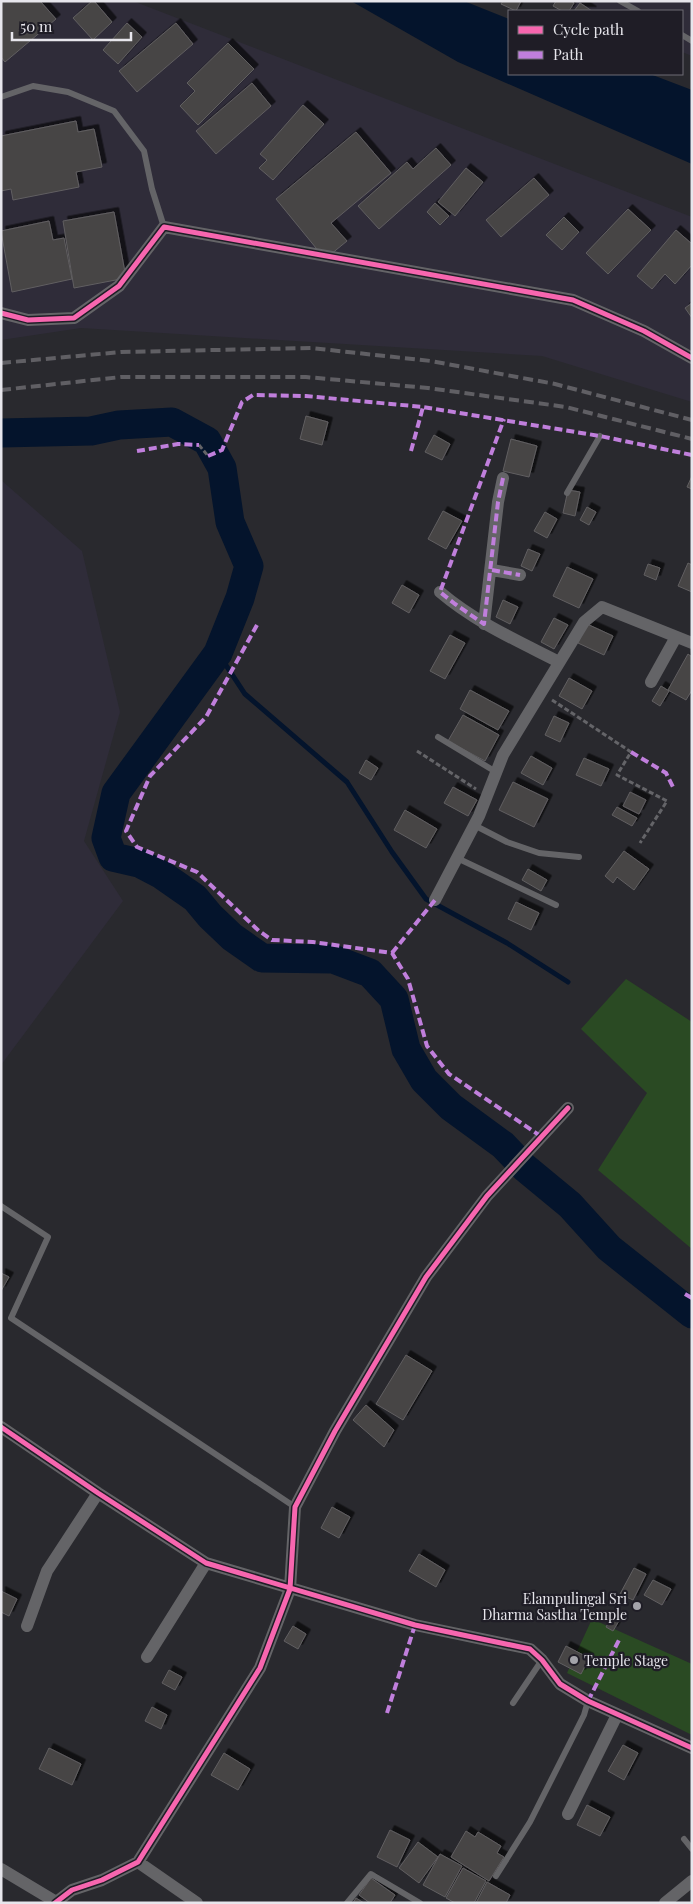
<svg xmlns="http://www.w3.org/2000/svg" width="693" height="1904" font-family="'Playfair Display',serif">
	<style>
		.built { fill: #2f2c39 }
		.green { fill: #2a4a23 }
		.water { fill: #04142c }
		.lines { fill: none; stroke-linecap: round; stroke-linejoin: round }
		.stream { stroke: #04142c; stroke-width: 5 }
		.river { stroke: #04142c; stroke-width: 29 }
		.building { fill: #464445; stroke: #615f61; filter: url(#shadow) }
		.path { stroke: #646468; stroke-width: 3; stroke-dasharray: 5 2.5; stroke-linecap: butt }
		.lane { stroke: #646467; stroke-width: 6 }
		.street { stroke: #646467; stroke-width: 12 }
		.rail { stroke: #605f64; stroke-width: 4; stroke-dasharray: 10 5; stroke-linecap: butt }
		.quiet { stroke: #c07fdc; stroke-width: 4; stroke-dasharray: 8 4; stroke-linecap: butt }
		.cycleway-casing { stroke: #1f1d26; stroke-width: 8 }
		.cycleway { stroke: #f766af; stroke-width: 5 }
		.poi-dot { fill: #a4a4aa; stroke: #1f1d26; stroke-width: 2 }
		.labels { text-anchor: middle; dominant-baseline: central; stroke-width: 4.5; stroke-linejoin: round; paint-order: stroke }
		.poi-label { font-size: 14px; fill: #e7e6ec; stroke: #1f1d26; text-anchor: end }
	</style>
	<defs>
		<filter id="shadow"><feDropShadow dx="4.5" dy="-4.5" stdDeviation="0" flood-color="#0009"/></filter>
	</defs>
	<rect width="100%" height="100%" fill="#29292e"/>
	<path class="built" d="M1,1H133L692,217V402L542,356L81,328L1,340Z
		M561,1H692V56L682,52V11H581L561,3Z
		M1,480L82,551L120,712L84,841L123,901L1,1065Z"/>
	<path class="green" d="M626,979L692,1022V1249L598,1170L647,1093L581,1029Z
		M592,1619L692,1664V1735L567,1673Z"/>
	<path class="water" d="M351,1H464L509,19V74H650L692,90V164L458,62Z"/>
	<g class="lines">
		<path class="stream" d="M211,666L218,653L245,694L347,782L392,852L426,899L507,943L568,982"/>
		<path class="river" d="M1,433L91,431L119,425L172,422L207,441L222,468L230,522L249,566L240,598L218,653L116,793L106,838L113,857L139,863L162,875L195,898L210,916L232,937L262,958L333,959L370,973L394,999L406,1049L424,1080L451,1107L503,1145L524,1167L570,1205L609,1248L692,1314"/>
	</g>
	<path class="building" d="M1,1H40L56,19L5,62L1,57Z
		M92,1H94L112,22L93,40L73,18Z
		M503,1H521L516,11L501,4Z
		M556,1H571L574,3L569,11H562L553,6Z
		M580,3L592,11H574Z
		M127,23L142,37L118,64L103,50Z
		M176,23L193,44L137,92L119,71Z
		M228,43L254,69L198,125L180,106L195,91L187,83Z
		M252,83L271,106L216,154L196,131Z
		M303,105L324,124L273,180L259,168L267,160L260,154Z
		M76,121L78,132L94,129L102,167L76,172L79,187L13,200L11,189L1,191V136Z
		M356,132L391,173L331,223L347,241L325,259L276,199Z
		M436,148L451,165L379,229L358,206L407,162L413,169Z
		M466,168L483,182L455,216L438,202Z
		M534,178L549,195L501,237L486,220Z
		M435,203L449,216L440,225L427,212Z
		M628,209L651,230L608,274L586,253Z
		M114,212L126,278L74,288L63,221Z
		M564,217L579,232L562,250L546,235Z
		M49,221L53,240L64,238L72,279L12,292L1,231Z
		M676,230L692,244V265L675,284L665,274L652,289L637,276Z
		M692,303V318L685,308Z
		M306,416L328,422L322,445L300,439Z
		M434,435L450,444L442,460L425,452Z
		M511,439L537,446L529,477L503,471Z
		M692,476V489L687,487Z
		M568,490L580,492L575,516L563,513Z
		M587,507L596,512L589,525L580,520Z
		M443,511L462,521L446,549L428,539Z
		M545,512L557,519L547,538L534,531Z
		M528,549L540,554L532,571L521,566Z
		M688,563L692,565V592L678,586Z
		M648,564L660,568L656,580L644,575Z
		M567,567L593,579L579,608L553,596Z
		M402,585L419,595L409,613L392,603Z
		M503,600L518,607L510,624L496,617Z
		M554,618L568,625L554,649L541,642Z
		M587,624L613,636L604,655L578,643Z
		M450,635L465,643L445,679L430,671Z
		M688,654L692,657V690L686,700L668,690Z
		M569,678L592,691L582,709L559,696Z
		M661,686L669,691L660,706L652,701Z
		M470,690L509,711L498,730L460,709Z
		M463,715L499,735L485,761L448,741Z
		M554,716L569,723L560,742L545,735Z
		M531,756L552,768L543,785L521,773Z
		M584,758L609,769L601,786L576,775Z
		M366,760L378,768L371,780L359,773Z
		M513,782L548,799L534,827L499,810Z
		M453,787L477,800L468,816L444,803Z
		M630,792L646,800L639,814L623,806Z
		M617,807L637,818L632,826L612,815Z
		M405,810L437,829L426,848L394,830Z
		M624,851L649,869L634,890L617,877L613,883L605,876Z
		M528,869L547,880L541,891L522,880Z
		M516,902L539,913L531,930L508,919Z
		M1,1273L9,1277L1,1291Z
		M406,1355L432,1371L403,1420L376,1404Z
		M366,1405L394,1430L384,1447L353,1420Z
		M332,1507L350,1517L339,1538L321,1528Z
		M419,1554L445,1570L436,1587L409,1571Z
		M634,1568L646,1574L633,1600L620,1594Z
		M653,1580L671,1589L662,1605L644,1595Z
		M1,1591L17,1599L9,1616L1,1612Z
		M613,1615L620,1619L613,1631L606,1627Z
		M293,1626L306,1634L298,1649L284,1641Z
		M566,1646L589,1658L581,1674L558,1662Z
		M169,1670L182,1677L175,1690L162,1683Z
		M152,1707L167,1715L161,1729L145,1721Z
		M623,1745L638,1753L624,1780L608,1771Z
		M49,1748L81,1764L72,1785L39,1769Z
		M224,1753L250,1769L238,1790L211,1775Z
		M587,1805L610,1817L600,1836L577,1825Z
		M390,1830L410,1840L397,1867L377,1857Z
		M466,1831L475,1837L478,1832L501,1846L497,1853L504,1857L489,1881L451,1857Z
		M418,1842L438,1857L419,1883L399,1868Z
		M440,1854L462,1866L445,1897L423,1885Z
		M463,1868L486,1881L474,1903H455L446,1898Z
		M371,1878L395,1895L390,1903H370L359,1895Z
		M487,1882L510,1895L506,1903H476Z
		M356,1898L364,1903H353Z"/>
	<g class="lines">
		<path class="path" d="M199,445L208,456
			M552,700L631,752L617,775L667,801L640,843
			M417,751L476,789"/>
		<path class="lane" d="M620,1L638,11
			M682,35L692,41
			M1,97L33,86L68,92L114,111L144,151L152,189L164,227
			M567,493L600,436
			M438,737L496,772
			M474,825L507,842L539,853L579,857
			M457,858L556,905
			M1,1206L48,1237L11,1318L295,1507
			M513,1703L542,1660
			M684,1839L692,1849
			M496,1876L530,1822L584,1715L588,1701
			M347,1903L371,1874L420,1903"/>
		<path class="street" d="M1,313L28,320L74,318L119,286L164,227L573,300L644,331L692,358
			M492,570L520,575
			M440,592C475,622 518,641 559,662
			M484,624L498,502L503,478
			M651,682L676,637
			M435,900L479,816L503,755L584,622L602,607L692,643
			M1,1427L98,1493L206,1563L415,1625L530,1649L542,1660L560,1684L588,1701L692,1748
			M27,1626L47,1571L98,1493
			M147,1657L206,1563
			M568,1814L617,1715
			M138,1862L197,1903
			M1,1869L56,1902
			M55,1903L72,1890L102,1880L138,1862L260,1668L290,1589L295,1507L335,1431L426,1277L487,1196L568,1108
			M665,1903L692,1881"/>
		<path class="rail" d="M1,363L121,352L311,348L431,361L555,384L692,420
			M1,390L121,377H306L428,388L566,407L692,439"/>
		<path class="quiet" d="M137,451L178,444L199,445
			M411,451L423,407
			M208,456L222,450L242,402L253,395L306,396L423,407L600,436L692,455
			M503,478L498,502L484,624L455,604L440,592L504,419
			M492,570L520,575
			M257,625L206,717L150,776L126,831L137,847L197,872L259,931L272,940L313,942L392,953L408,979L427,1046L449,1074L542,1137
			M631,752L666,773L674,789
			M392,953L435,900
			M685,1294L692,1298
			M588,1701L620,1638
			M387,1713L415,1625"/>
		<defs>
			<path id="cycleway" d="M1,313L28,320L74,318L119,286L164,227L573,300L644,331L692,358
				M1,1427L98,1493L206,1563L415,1625L530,1649L542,1660L560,1684L588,1701L692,1748
				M55,1903L72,1890L102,1880L138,1862L260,1668L290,1589L295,1507L335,1431L426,1277L487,1196L568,1108"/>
		</defs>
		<use href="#cycleway" class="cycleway-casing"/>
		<use href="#cycleway" class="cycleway"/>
	</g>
	<g class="poi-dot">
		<circle cx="637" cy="1606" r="5"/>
		<circle cx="574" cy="1660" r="5"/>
	</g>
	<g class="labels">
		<g class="poi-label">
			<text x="627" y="1598">Elampulingal Sri<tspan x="627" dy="16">Dharma Sastha Temple</tspan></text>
			<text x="584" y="1660" text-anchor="start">Temple Stage</text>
		</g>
	</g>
	<rect width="693" height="1904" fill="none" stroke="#e7e6ec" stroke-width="5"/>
	<rect x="508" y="10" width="175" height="65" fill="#1f1d26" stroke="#6f6d75"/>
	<rect x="518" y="26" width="25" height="8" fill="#f766af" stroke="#6f6d75"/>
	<text x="553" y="35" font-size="15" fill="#e7e6ec">Cycle path</text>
	<rect x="518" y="51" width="25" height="8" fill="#c07fdc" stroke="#6f6d75"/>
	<text x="553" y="60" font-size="15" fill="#e7e6ec">Path</text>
	<path d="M12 32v8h119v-8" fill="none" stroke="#e7e6ec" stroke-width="2.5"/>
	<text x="20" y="32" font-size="15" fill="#e7e6ec" stroke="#1f1d26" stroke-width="4" paint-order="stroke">50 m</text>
</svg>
